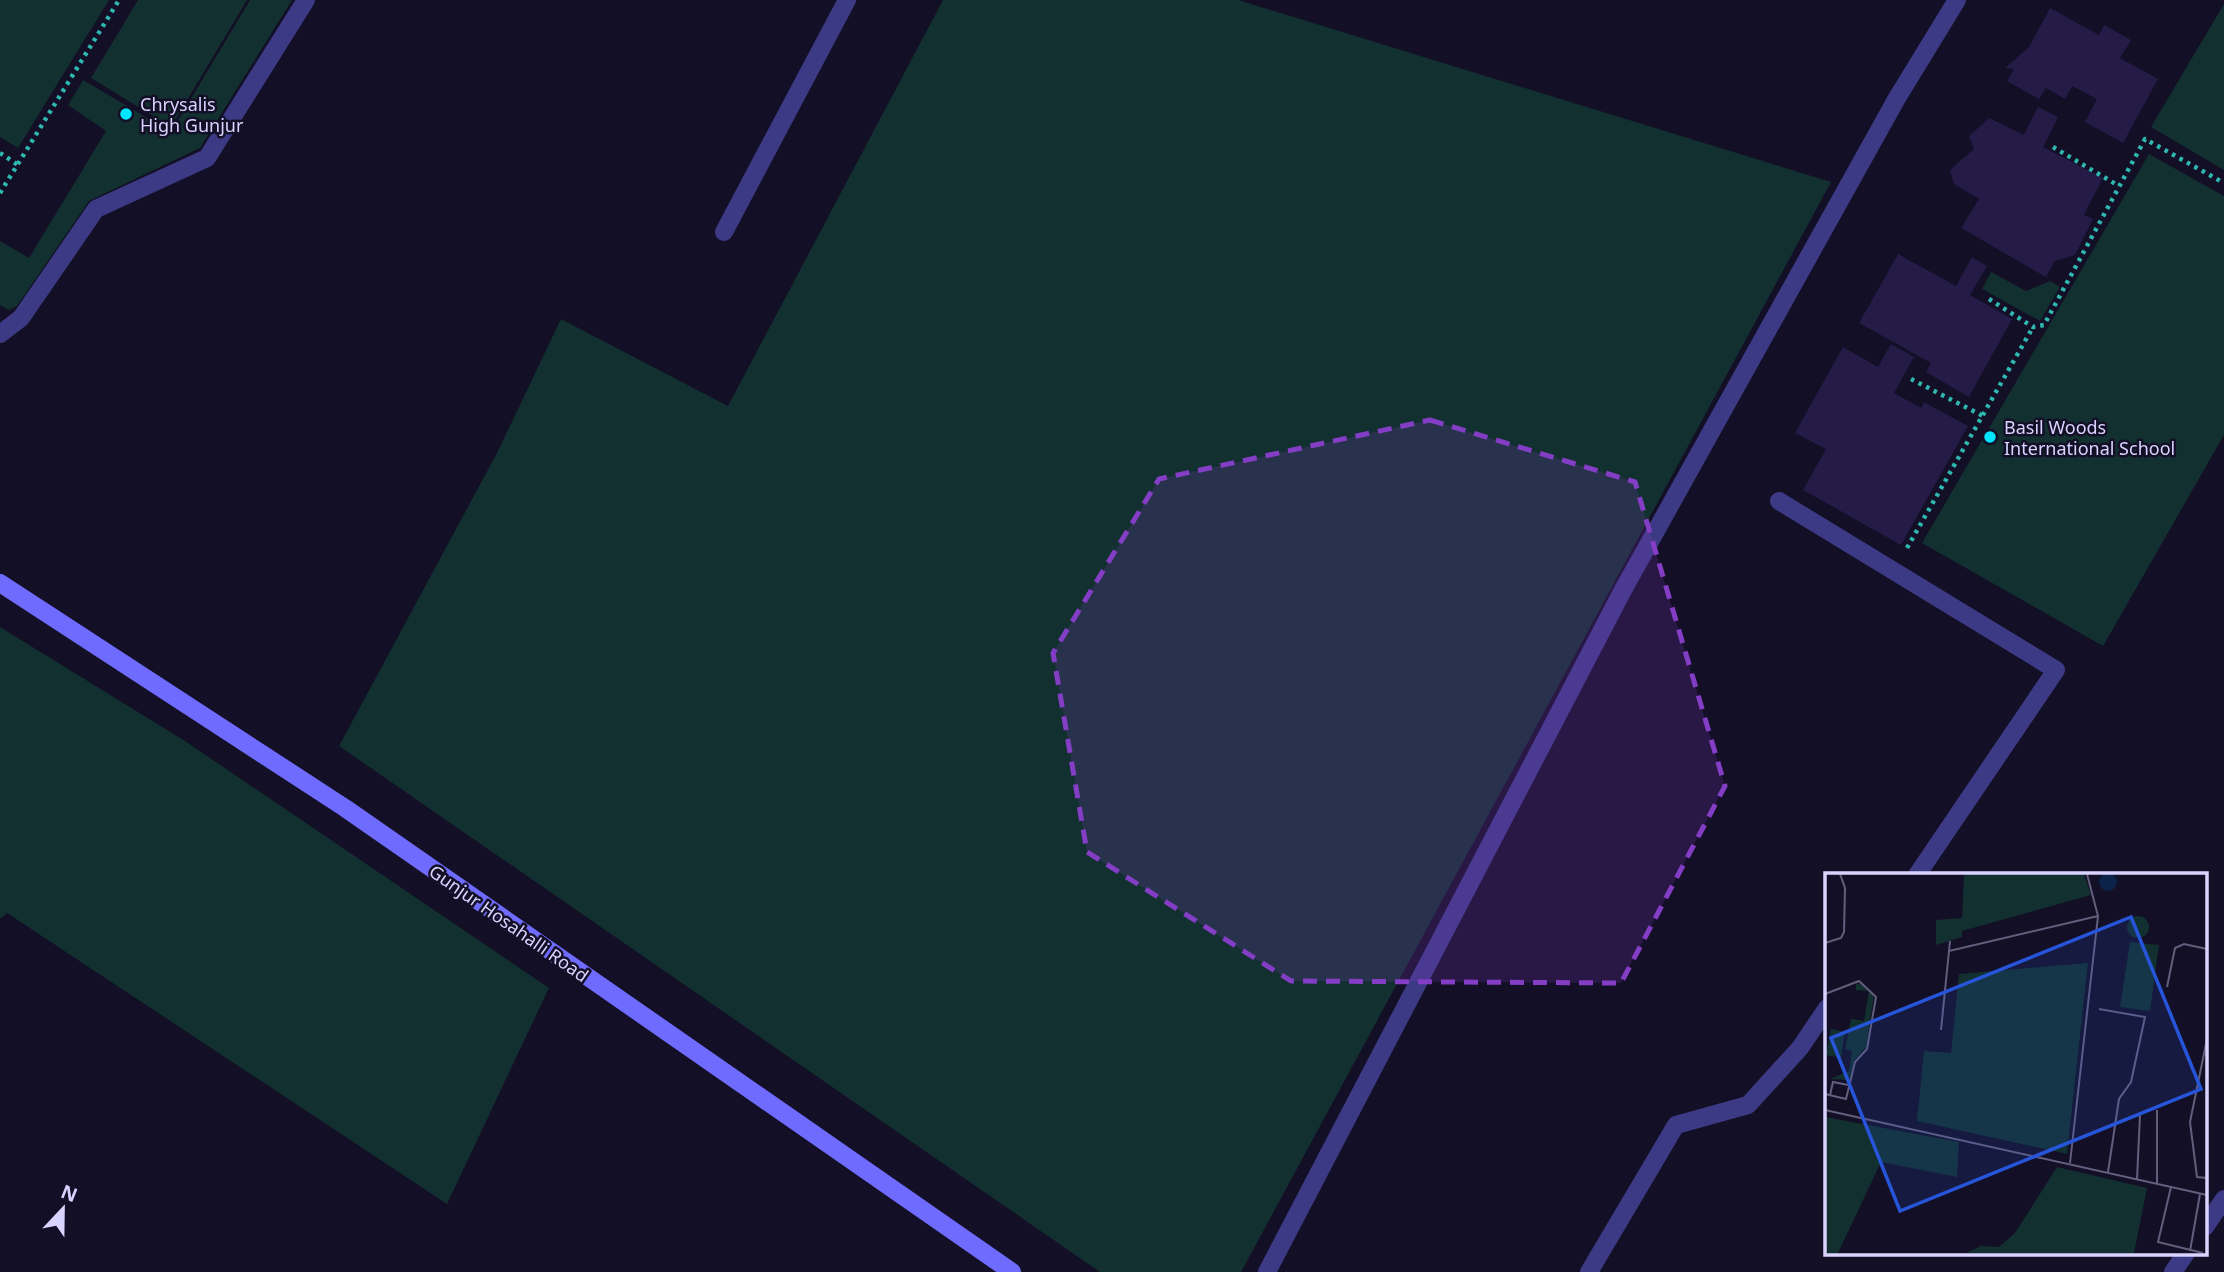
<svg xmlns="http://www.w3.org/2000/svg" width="2224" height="1272" font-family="'Noto Sans',sans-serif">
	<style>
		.green { fill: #12302f }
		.building { fill: #241b47 }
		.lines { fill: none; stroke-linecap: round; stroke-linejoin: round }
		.path { stroke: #2fb8b0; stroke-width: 4.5; stroke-dasharray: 3.5 5; stroke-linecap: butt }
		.lane { stroke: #3d3a85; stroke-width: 18 }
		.street { stroke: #3d3a85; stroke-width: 18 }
		.secondary { stroke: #6f6bff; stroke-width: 18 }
		.marked { fill: #843dc5; fill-opacity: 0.2; stroke: #843dc5; stroke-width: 5; stroke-dasharray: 14 9; stroke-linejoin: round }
		.poi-dot { fill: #00e5ff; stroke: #130f26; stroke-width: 2.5 }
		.labels { text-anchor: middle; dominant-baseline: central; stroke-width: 5; stroke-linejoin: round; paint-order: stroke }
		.poi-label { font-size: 18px; fill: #d9d4ff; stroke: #130f26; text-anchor: start }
		.street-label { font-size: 18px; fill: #d9d4ff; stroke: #130f26 }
		.inset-road { fill: none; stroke: #625e7d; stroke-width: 2 }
		.view { fill: #2655da; fill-opacity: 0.15; stroke: #2655da; stroke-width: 3.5 }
		.inset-edge { fill: none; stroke: #d9d4ff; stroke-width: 3.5 }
	</style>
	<rect width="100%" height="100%" fill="#130f26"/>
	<path class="green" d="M0,0H109L18,148L0,137Z
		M138,0H247L171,127L91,78Z
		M250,0H292L200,148L89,201L17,306L9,310L0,305V241L29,258L106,131L68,105L83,80L171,132Z
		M943,0H1238L1831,182L1241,1272H1100L339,746L497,453L561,319L728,406Z
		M2224,4V170L2151,127Z
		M2149,154L2224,196V435L2103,646L1922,543Z
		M1991,272L2026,291L2050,281L2060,287L2040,321L1982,289Z
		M0,627L185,741L549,988L447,1204L7,913L0,919Z"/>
	<path class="building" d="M2050,8L2099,35L2104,25L2131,40L2120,58L2158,79L2123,143L2085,122L2097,99L2072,86L2065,99L2046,88L2039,99L2007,81L2014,69L2005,68L2029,47Z
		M2038,107L2058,117L2043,147L2103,178L2084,215L2093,219L2075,255L2055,261L2046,277L1961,228L1979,199L1954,184L1950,170L1974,149L1969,136L1989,118L2024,135Z
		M1898,254L1956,286L1972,257L1987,266L1970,295L2012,319L1969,397L1926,372L1931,363L1859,323Z
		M1891,344L1914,357L1894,393L1921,408L1924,402L1968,426L1901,545L1803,490L1826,449L1795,433L1843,347L1878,367Z"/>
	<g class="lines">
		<path class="path" d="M2053,147L2119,186
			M0,153L18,165
			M0,193L119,0
			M1989,299L2033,327L2044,325L2145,139L2224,183
			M1911,379L1983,416
			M1907,548L2033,327"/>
		<path class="lane" d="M0,334L21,318L96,209L207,158L306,0
			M1779,501L2056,670L1917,875
			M1589,1272L1676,1125L1748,1105L1800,1048L1827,1008"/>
		<path class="street" d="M724,232L847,0
			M2205,1227L2224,1199
			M1267,1272L1623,590L1897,98L1957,0
			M2173,1272L2186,1253"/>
		<path class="secondary" d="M0,583L345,808L1012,1272"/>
	</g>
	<path class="marked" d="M1430,420L1635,482L1725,786L1621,983L1291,981L1087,852L1053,653L1159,479Z"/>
	<g class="poi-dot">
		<circle cx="126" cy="114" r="7"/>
		<circle cx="1990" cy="437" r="7"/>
	</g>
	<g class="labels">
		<g class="poi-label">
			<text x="140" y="104">Chrysalis<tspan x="140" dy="21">High Gunjur</tspan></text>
			<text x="2004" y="427">Basil Woods<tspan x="2004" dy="21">International School</tspan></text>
		</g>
		<g class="street-label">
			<text transform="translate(509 923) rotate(35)">Gunjur Hosahalli Road</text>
		</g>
	</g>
	<g transform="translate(1825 873)">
		<rect width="382" height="382" fill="#130f26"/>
		<path d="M139,1H259L266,22L137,58V64L111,72V47L137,45ZM302 54a11 11 0 1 1 22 0a11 11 0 1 1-22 0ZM305,69L334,72L325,138L295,134ZM263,90L242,281L92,248L99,178L126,180L134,101ZM31,110L41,113L49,121L41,174L29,188L24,207L5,206L24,198L27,178L20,176L26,146L39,148L44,118L31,117ZM6,156L20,159L16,185L1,182ZM0,244L134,269L132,304L56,289L13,380H0ZM232,294L322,315L309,380H141L156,373L174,374L190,360Z" fill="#12302f"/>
		<path d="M274 9a9 9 0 1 1 18 0a9 9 0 1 1-18 0Z" fill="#0c2248"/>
		<path class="inset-road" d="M0,70L16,65L19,59L20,15L15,1M124,78L273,43M342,114L350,75L359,71L382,76M0,121L34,108L51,124L42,176L30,189L21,226L0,221M274,136L320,144L306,209L294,226L283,299M116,157L125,68M382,166L365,249L372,304L382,305M5,222L8,209L23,212M0,237L382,322M332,237V311M245,290L273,43L262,1M312,306L315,242M346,314L333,369L378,380M365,378L375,321"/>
		<path class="view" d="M306,44L376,216L75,338L6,165Z"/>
		<rect width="382" height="382" class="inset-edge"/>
	</g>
	<g transform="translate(63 1209) rotate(22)" stroke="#130f26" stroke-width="5" paint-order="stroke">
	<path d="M0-5L12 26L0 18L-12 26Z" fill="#d9d4ff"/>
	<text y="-10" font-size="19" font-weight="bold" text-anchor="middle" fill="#d9d4ff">N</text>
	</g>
</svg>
